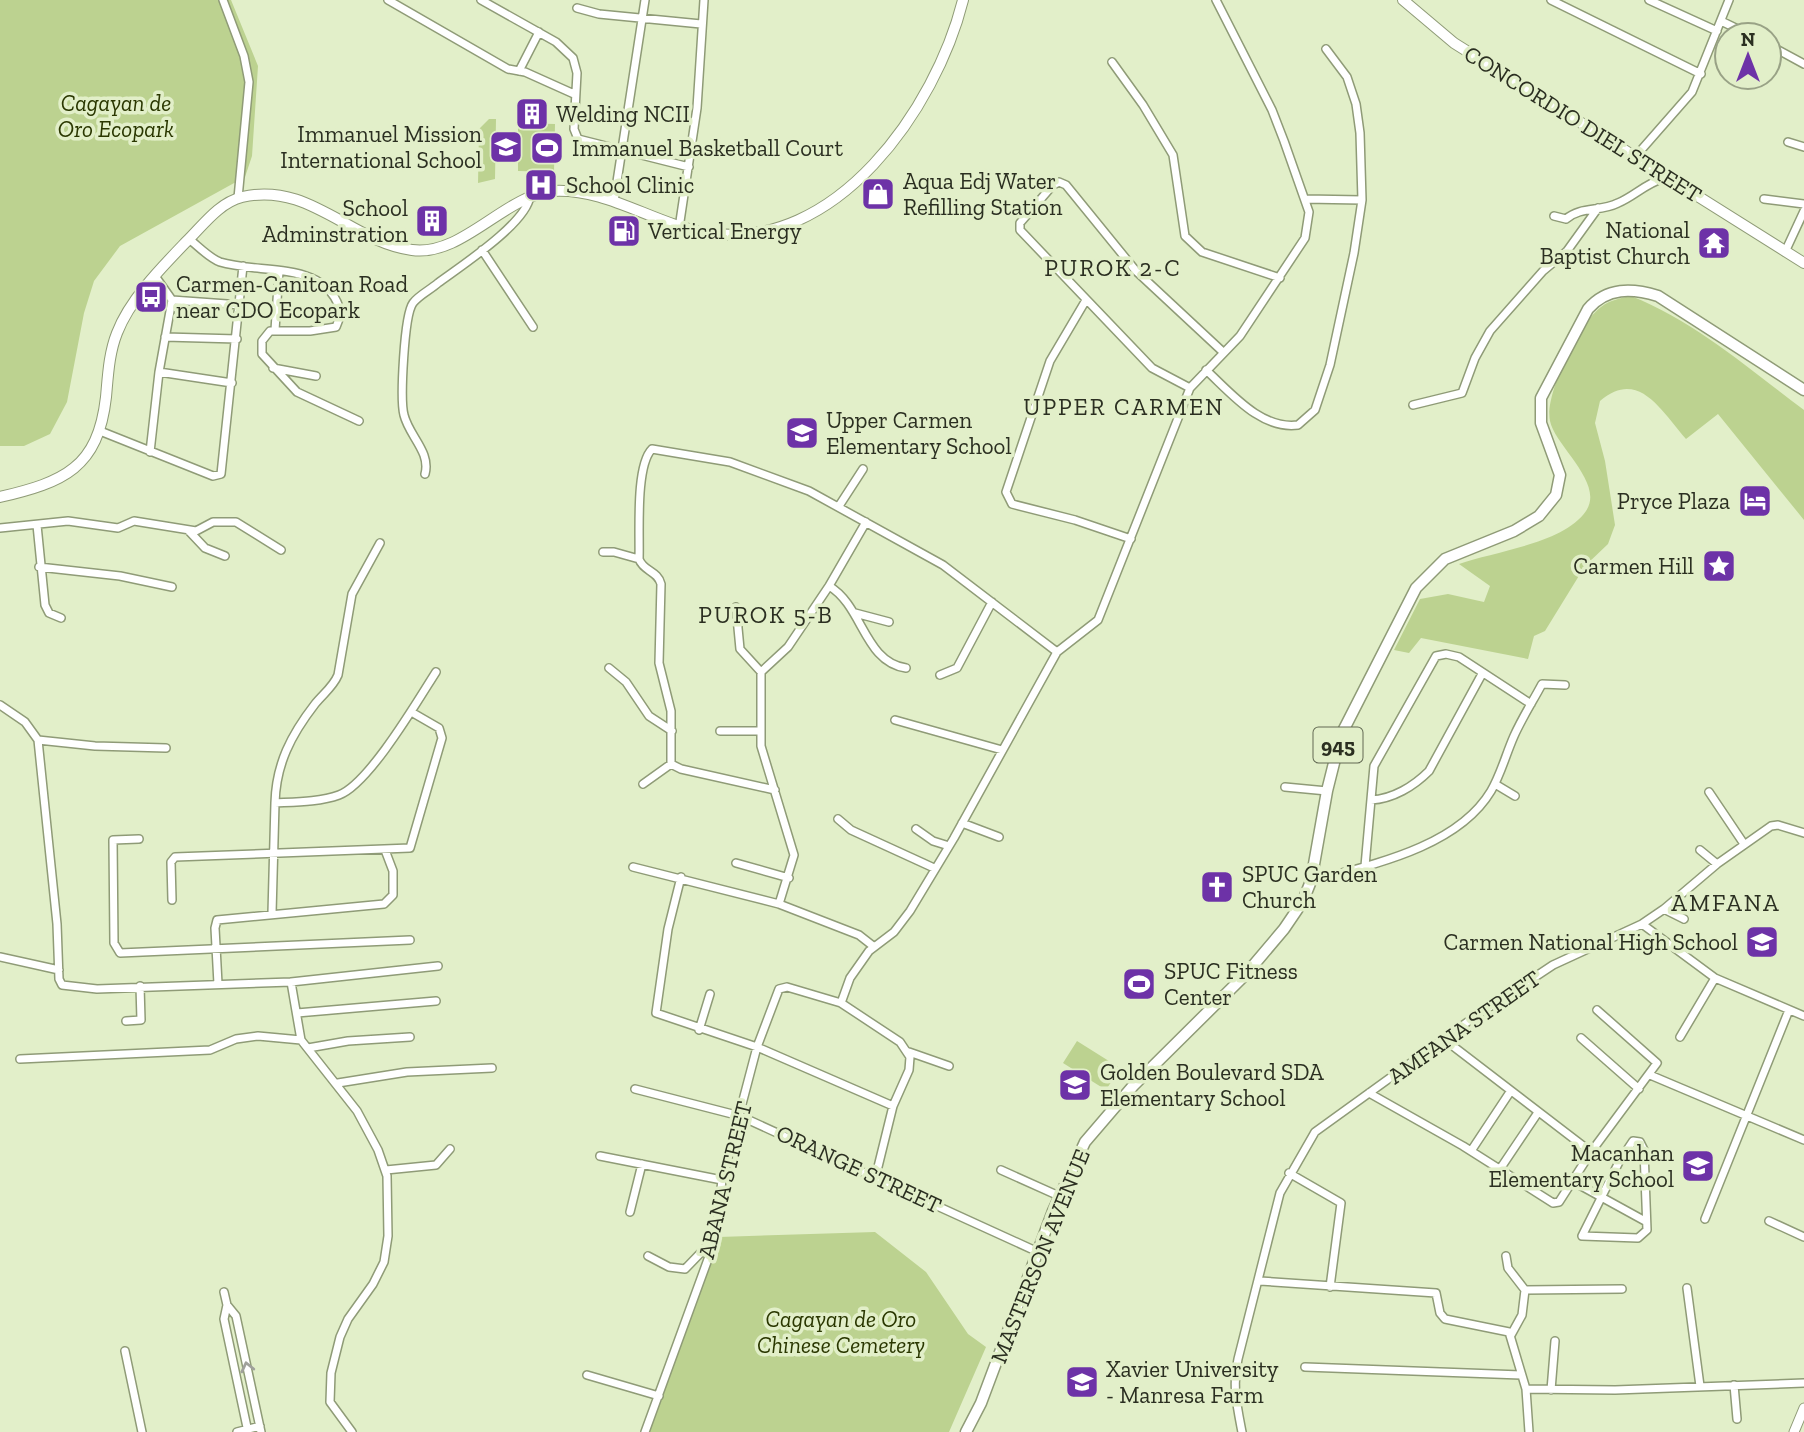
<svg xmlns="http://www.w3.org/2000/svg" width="1804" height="1432" font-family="'Zilla Slab',serif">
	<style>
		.green { fill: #bcd290 }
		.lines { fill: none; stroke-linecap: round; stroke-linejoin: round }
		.minor-casing { stroke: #8f9b77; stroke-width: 10 }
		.tertiary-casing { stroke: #8f9b77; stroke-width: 11 }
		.secondary-casing { stroke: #8f9b77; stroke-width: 12 }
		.primary-casing { stroke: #8f9b77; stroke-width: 13 }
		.minor { stroke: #fff; stroke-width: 7 }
		.tertiary { stroke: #fff; stroke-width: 9 }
		.secondary { stroke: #fff; stroke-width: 10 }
		.primary { stroke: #fff; stroke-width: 10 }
		.oneway { stroke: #a0a19b }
		.labels { text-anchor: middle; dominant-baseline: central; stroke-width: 7; stroke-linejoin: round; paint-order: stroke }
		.shield { fill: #e2efc9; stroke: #626953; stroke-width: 2 }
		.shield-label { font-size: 21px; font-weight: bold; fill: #2b2f21 }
		.park-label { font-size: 23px; font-style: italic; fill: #2a3700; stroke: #e2efc9 }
		.poi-label { font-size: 23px; fill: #2b2f21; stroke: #e2efc9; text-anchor: start }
		.street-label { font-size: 23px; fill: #2b2f21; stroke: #e2efc9 }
		.neighbourhood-label { font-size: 24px; letter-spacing: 2px; fill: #2b2f21; stroke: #e2efc9 }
	</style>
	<rect width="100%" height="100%" fill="#e2efc9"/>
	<path class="green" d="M0,0H231L258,66L252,156L245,177L120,246L94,281L84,313L67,402L50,434L24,446H0Z
		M489,119H496L495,179L478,183L479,129Z
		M518,123L555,124L554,172L518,171Z
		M1631,296C1696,322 1749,369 1804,410V520L1718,414L1686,439C1661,411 1639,368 1600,401L1595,423L1605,461L1615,525L1608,544L1585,566L1545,631L1534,636L1528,659L1421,638L1409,653L1394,650L1420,599L1448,594L1484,602L1490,586L1459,564C1495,551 1563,544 1586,511C1605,483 1555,446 1550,421C1544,395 1580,322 1601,307C1610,300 1621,298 1631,296Z
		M1077,1041L1120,1068L1106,1090L1063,1063Z
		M875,1232L926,1272L968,1334L986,1347L949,1432H647L719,1237Z"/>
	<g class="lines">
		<defs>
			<path id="minor" d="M223,0L244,56L249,82L238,198
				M388,0L508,69L525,72L574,94
				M481,0L556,42L573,58L577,73L574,129L578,139L689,167
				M1551,0L1701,74
				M1649,0L1717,31
				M577,8L599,14L701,24
				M1721,21L1750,35
				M1769,45L1804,64
				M1112,62L1143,105L1173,155L1185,236L1202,252L1280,278
				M519,71L539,32
				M1788,142L1804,147
				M1635,157L1692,92L1729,0
				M1305,199L1362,200
				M1764,199L1804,204
				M614,201L645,0
				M1554,216L1566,219C1581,206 1600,212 1618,203C1636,195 1643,185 1666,177
				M679,228L697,108L704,0
				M189,239C198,246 209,258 220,262C262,275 329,259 341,314L336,327L310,331H270L262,341V354L297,392L359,421
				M482,250L533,327
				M1785,252L1804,211
				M172,300L241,305
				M1086,300L1050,361L1006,492L1012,504L1075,520L1131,539
				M275,330L279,271
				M165,337L237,339
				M273,368L316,376
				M1206,370C1231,393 1261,430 1298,425L1315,410L1330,365L1354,253L1362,200L1360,133L1356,104L1347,77L1326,49
				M159,372L232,383
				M1190,388L1152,368L1020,230V223L1053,185L1059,182L1066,185L1136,271L1223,352
				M1413,405L1462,393L1475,358L1490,331L1543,271L1567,251L1598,208
				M100,431L213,476L221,474L243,266
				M150,452L159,372L172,300L155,276
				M425,474C431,452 409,436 404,415C400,400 404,315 413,303C419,295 430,290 438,283C461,266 527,223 530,196
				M839,506L863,469
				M37,525L45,605L49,613L61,618
				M0,528L68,521L118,528L134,521L196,531L213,522H236L281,550
				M188,530L205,548L225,556
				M603,552H614L639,559
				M39,567L120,576L172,587
				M829,586C863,606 864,662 906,668
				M736,607L740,649L761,672
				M855,613L889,622
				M609,668L626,682L649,716L672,731
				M940,675L957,668L992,602
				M0,705L25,722L38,740L57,924L59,979L62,985L97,989L291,982L438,966
				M895,720L1002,750
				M720,731H759
				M38,740L95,746L166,748
				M671,764V711L659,663L661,584C658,571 643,571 639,559C640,535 635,466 652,449L730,462L809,491L943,565L1057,652
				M643,784L671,764L681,769L775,790
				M1495,784L1515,796
				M1285,787L1327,791
				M1709,792L1744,844
				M1371,800C1393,799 1414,786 1429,771L1482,674
				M275,803C276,764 291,735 315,704C323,694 333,687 338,675L352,594L380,543
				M838,819L851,830L934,868
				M962,823L999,837
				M916,829L933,841L949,846
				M139,839L113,840L114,943L120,953L410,940
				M1700,850L1717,864
				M736,863L789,878
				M1365,866L1374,766L1436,656L1446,654L1459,657L1531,704
				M633,867L779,904L859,935L873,946
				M681,877L668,929L656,1013L757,1047L893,1106
				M1311,881C1370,865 1457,848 1491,791C1501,774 1506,754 1514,736C1522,718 1533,701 1542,684L1565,685
				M172,900L171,862L175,857L410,848L442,738L439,728L413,713
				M779,904L794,855L761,746V672L788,647L829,586L866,522
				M1664,909L1684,919
				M272,913L275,803C295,802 320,802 339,795C369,784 418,700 436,672
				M1642,924L1715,978L1804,1016
				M0,957L59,970
				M291,982L301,1040L357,1111L378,1150L387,1176L388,1236L384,1262L373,1284L348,1319L340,1337L331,1373L330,1402L352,1432
				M218,984L215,928L217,920L384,904L393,895V871L385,850
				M297,1013L436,1001
				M126,1021L141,1020L140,986
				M699,1030L710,994
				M1680,1037L1715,978
				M1581,1038L1639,1089
				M1445,1040L1591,1152
				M308,1048L348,1041L410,1037
				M909,1052L949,1066
				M20,1059L210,1050L236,1039L258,1036L301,1040
				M1650,1075L1804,1140
				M338,1083L407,1072L492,1068
				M635,1089L740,1116L1038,1252
				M1369,1093L1463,1146L1553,1203L1559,1202L1591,1152L1657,1063L1597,1010
				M1633,1141L1640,1142L1644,1150L1647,1230L1638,1238L1582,1236L1619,1162Z
				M1471,1151L1510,1092
				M600,1156L722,1180
				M1500,1169L1537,1114
				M386,1170L436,1165L450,1149
				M1001,1170L1059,1196
				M1289,1173L1341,1203L1330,1287
				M875,1179L893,1106L909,1070L910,1057L900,1042L841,1003L850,978L869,951L894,932L910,911L954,838L1057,652L1098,620L1190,388L1240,336L1305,238L1309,212L1284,141L1272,110L1216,0
				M1574,1182L1645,1221
				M630,1212L642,1164
				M1705,1219L1789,1010
				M1769,1221L1804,1237
				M648,1256L669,1267L685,1269L715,1238
				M1506,1256L1508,1268L1525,1290L1522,1315L1511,1335
				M1260,1281L1436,1293L1440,1313L1445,1319L1509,1332L1526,1389L1529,1432
				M1687,1288L1700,1386
				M1525,1290L1622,1289
				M224,1292L227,1305L236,1316L261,1432
				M227,1305L224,1319L248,1432
				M125,1351L142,1432
				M1305,1367L1521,1375
				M587,1375L659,1396
				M1734,1385L1737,1419
				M1526,1389L1615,1390L1804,1383
				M1551,1390L1555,1341
				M237,1432L260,1426
				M645,1432L715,1240L722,1180L757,1047L779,989L787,987L841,1003
				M1242,1432C1237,1406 1232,1385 1238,1359L1280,1193L1315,1132L1473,1018L1553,965L1642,924L1664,909L1717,864L1771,826L1778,825L1804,833"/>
			<path id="tertiary" d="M1794,1432L1804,1408"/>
			<path id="secondary" d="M1403,0L1454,43L1804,263
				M0,497C64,482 98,468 106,397C108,375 109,353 117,333C130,299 162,267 187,241C204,224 219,203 242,197C309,181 351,242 412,250C462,257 505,195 553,191C609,188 654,225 708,233C836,253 936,108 963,0"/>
			<path id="primary" d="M966,1432L981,1403L1053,1211L1085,1142L1133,1086L1246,974L1284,929L1303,901L1311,881L1327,791L1341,735L1416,588L1445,559L1514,531L1539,516L1556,495L1560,475L1541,423V398L1588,309C1607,287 1632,288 1658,296L1804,390"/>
		</defs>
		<use href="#minor" class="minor-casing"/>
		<use href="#tertiary" class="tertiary-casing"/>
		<use href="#secondary" class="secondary-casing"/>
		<use href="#primary" class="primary-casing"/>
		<use href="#minor" class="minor"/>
		<use href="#tertiary" class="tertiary"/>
		<use href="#secondary" class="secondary"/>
		<use href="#primary" class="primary"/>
	</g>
	<defs><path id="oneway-chevron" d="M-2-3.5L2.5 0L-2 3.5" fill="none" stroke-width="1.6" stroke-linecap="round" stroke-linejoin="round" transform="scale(1.75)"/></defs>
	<use class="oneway" href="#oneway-chevron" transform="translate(247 1367) rotate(-103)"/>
	<defs>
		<symbol id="building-square" viewBox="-11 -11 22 22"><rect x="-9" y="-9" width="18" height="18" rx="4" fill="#6d32a7" stroke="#e2efc9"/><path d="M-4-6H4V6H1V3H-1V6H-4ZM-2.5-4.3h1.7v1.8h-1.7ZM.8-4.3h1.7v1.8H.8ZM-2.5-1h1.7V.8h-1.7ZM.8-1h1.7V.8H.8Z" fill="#fff"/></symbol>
		<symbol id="school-square" viewBox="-11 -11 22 22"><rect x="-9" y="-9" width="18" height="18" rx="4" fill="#6d32a7" stroke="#e2efc9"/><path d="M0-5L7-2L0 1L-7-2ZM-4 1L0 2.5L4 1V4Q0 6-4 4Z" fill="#fff"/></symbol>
		<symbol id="stadium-square" viewBox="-11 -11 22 22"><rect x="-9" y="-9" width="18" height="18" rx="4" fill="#6d32a7" stroke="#e2efc9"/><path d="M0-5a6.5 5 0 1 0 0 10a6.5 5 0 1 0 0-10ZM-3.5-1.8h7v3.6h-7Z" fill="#fff"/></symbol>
		<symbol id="hospital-square" viewBox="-11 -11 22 22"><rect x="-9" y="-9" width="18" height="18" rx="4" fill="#6d32a7" stroke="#e2efc9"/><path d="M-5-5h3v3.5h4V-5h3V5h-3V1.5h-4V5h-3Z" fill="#fff"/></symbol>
		<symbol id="shop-square" viewBox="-11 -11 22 22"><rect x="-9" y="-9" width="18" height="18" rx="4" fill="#6d32a7" stroke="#e2efc9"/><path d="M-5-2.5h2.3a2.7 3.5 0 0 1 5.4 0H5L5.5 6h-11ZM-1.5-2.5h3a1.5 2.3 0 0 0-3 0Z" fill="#fff"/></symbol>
		<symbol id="fuel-square" viewBox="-11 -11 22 22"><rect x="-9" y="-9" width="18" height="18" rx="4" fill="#6d32a7" stroke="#e2efc9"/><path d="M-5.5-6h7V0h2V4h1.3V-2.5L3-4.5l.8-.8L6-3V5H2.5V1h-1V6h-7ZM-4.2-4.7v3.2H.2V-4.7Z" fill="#fff"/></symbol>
		<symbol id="temple-square" viewBox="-11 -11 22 22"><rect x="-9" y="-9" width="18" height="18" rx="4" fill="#6d32a7" stroke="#e2efc9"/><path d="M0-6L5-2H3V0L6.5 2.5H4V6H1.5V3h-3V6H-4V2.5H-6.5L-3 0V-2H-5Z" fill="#fff"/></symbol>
		<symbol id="bus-square" viewBox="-11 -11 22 22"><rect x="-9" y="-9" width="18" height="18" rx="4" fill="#6d32a7" stroke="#e2efc9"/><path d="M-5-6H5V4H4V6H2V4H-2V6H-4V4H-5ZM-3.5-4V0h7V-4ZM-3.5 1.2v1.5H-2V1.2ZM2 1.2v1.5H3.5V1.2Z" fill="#fff"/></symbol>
		<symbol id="hotel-square" viewBox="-11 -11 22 22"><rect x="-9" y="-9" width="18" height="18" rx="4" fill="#6d32a7" stroke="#e2efc9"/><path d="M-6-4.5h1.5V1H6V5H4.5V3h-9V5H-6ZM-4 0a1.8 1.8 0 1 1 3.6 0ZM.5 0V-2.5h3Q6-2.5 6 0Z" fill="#fff"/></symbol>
		<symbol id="sight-square" viewBox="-11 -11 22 22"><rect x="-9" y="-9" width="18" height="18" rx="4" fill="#6d32a7" stroke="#e2efc9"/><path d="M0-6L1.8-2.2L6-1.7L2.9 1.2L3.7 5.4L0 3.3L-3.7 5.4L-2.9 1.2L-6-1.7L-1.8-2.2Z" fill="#fff"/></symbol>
		<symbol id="church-square" viewBox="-11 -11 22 22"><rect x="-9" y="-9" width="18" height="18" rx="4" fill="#6d32a7" stroke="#e2efc9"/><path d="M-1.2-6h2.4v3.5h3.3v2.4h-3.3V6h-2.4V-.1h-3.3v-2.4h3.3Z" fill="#fff"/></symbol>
		<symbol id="university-square" viewBox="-11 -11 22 22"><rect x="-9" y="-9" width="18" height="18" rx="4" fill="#6d32a7" stroke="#e2efc9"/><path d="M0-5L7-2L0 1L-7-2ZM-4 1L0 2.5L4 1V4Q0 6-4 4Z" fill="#fff"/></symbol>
	</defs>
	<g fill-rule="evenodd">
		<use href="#building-square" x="513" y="95" width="38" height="38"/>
		<use href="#school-square" x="487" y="128" width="38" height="38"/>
		<use href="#stadium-square" x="528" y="129" width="38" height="38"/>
		<use href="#hospital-square" x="522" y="166" width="38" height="38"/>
		<use href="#shop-square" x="859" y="175" width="38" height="38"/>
		<use href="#building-square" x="413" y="202" width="38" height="38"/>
		<use href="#fuel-square" x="605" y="212" width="38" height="38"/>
		<use href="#temple-square" x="1695" y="224" width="38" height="38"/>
		<use href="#bus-square" x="132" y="278" width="38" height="38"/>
		<use href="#school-square" x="783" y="414" width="38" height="38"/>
		<use href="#hotel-square" x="1736" y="482" width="38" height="38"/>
		<use href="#sight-square" x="1700" y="547" width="38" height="38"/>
		<use href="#church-square" x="1198" y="868" width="38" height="38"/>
		<use href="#school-square" x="1743" y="923" width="38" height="38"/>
		<use href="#stadium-square" x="1120" y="965" width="38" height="38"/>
		<use href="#school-square" x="1056" y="1066" width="38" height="38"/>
		<use href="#school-square" x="1679" y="1147" width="38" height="38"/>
		<use href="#university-square" x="1063" y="1363" width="38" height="38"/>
	</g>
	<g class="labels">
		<rect class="shield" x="1313.5" y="727.5" width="49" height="35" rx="5"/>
		<g class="shield-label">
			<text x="1338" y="745">945</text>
		</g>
		<g class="park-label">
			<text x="116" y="103">Cagayan de<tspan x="116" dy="26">Oro Ecopark</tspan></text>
			<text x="841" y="1319">Cagayan de Oro<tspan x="841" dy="26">Chinese Cemetery</tspan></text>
		</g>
		<g class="poi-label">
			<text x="556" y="114">Welding NCII</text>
			<text x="482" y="134" text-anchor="end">Immanuel Mission<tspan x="482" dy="26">International School</tspan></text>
			<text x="572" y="148">Immanuel Basketball Court</text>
			<text x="903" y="181">Aqua Edj Water<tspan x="903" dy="26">Refilling Station</tspan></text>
			<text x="566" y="185">School Clinic</text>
			<text x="408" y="208" text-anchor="end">School<tspan x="408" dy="26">Adminstration</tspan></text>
			<text x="1690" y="230" text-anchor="end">National<tspan x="1690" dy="26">Baptist Church</tspan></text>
			<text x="648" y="231">Vertical Energy</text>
			<text x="176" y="284">Carmen-Canitoan Road<tspan x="176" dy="26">near CDO Ecopark</tspan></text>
			<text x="826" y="420">Upper Carmen<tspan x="826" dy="26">Elementary School</tspan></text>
			<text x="1730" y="501" text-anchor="end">Pryce Plaza</text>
			<text x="1694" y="566" text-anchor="end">Carmen Hill</text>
			<text x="1242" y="874">SPUC Garden<tspan x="1242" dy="26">Church</tspan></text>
			<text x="1738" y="942" text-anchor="end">Carmen National High School</text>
			<text x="1164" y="971">SPUC Fitness<tspan x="1164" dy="26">Center</tspan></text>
			<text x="1100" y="1072">Golden Boulevard SDA<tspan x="1100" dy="26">Elementary School</tspan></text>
			<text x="1674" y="1153" text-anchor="end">Macanhan<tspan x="1674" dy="26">Elementary School</tspan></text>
			<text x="1106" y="1369">Xavier University<tspan x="1106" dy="26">- Manresa Farm</tspan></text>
		</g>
		<g class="street-label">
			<text transform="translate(1583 124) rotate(32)">CONCORDIO DIEL STREET</text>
			<text transform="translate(1464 1027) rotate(-35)">AMFANA STREET</text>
			<text transform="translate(859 1169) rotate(25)">ORANGE STREET</text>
			<text transform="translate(725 1180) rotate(-76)">ABANA STREET</text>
			<text transform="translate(1040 1256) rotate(-68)">MASTERSON AVENUE</text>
		</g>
		<g class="neighbourhood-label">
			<text x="1113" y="267">PUROK 2-C</text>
			<text x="1124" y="406">UPPER CARMEN</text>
			<text x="766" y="614">PUROK 5-B</text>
			<text x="1726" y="902">AMFANA</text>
		</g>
	</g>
	<g transform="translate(1748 56)"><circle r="33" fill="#e2efc9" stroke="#99a286" stroke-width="2"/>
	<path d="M0-5L12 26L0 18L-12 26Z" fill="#6d32a7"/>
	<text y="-10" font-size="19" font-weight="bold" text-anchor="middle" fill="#2b2f21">N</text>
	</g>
</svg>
